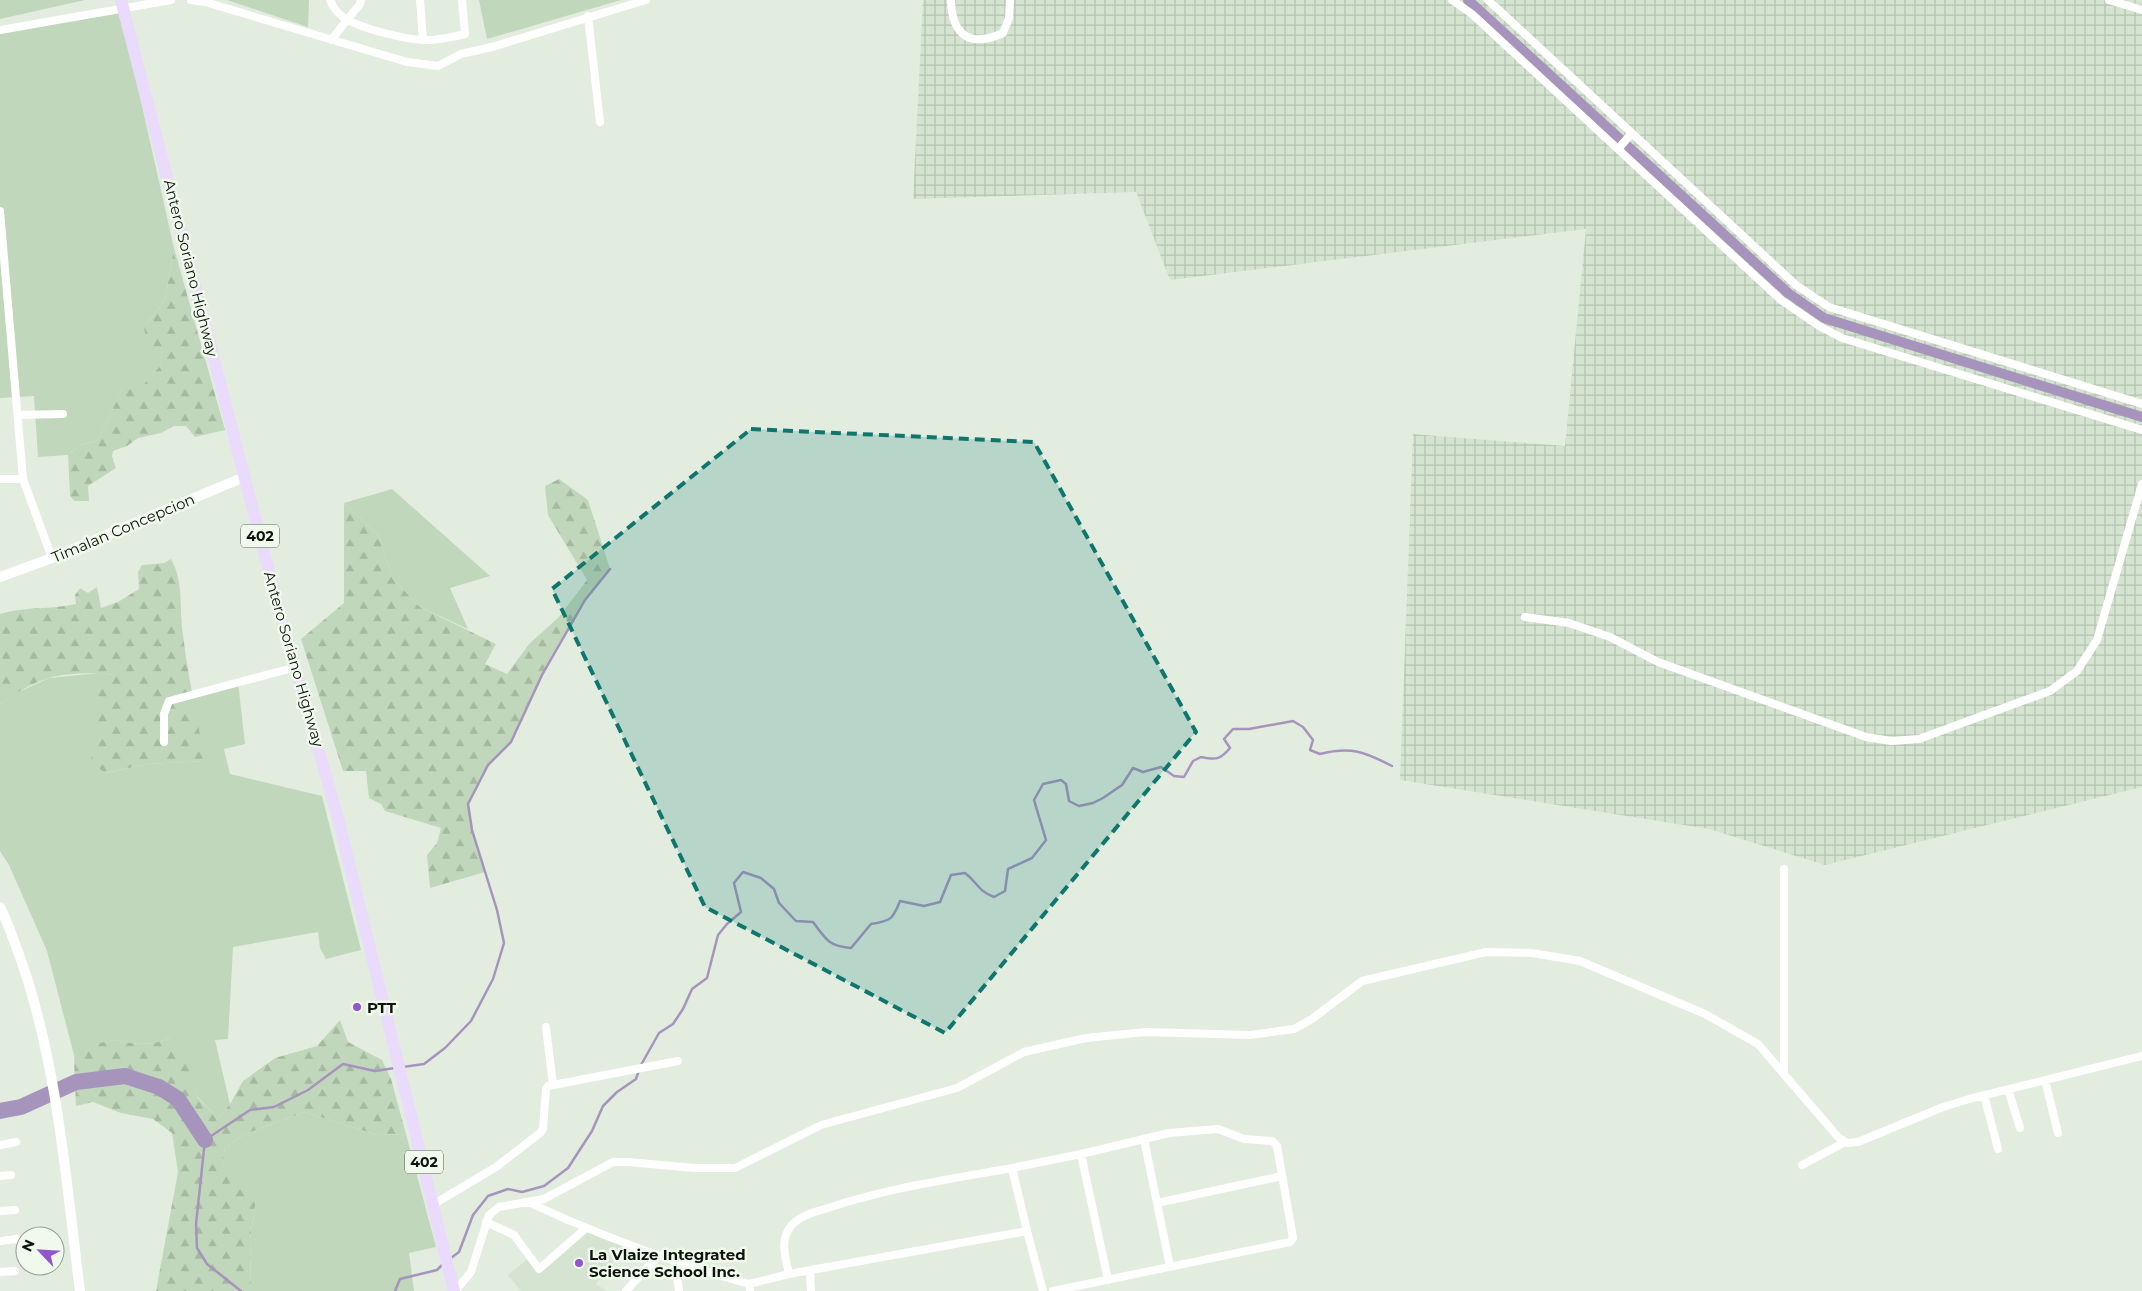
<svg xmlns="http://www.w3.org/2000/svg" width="2142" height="1291" font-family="Montserrat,sans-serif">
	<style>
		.built { fill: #d4e4d0 }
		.industrial { fill: url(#industrial-grid) }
		.green { fill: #c1d7bb }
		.forest { fill: url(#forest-firs) }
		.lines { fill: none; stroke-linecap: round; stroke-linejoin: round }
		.stream { stroke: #a794bd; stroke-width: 2.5 }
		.canal { stroke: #a794bd; stroke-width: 10 }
		.river { stroke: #a794bd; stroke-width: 16 }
		.minor { stroke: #fff; stroke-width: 8 }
		.tertiary { stroke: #fff; stroke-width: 10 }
		.primary { stroke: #eadbfd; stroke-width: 12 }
		.marked { fill: #0f766e; fill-opacity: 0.2; stroke: #0f766e; stroke-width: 4; stroke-dasharray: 10 6; stroke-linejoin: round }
		.poi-dot { fill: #9355cc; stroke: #effaec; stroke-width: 2 }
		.labels { text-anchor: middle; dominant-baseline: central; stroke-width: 5; stroke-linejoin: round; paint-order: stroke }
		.shield { fill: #effaec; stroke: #525851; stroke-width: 1 }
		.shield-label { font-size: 14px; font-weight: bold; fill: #0f130e }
		.street-label { font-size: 15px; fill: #0f130e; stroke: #effaec }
		.poi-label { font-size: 15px; font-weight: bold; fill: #0f130e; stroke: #effaec; text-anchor: start }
	</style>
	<defs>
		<pattern id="industrial-grid" width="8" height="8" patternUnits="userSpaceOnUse" patternTransform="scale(1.25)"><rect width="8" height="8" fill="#d4e4d0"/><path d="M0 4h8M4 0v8" fill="none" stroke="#b5c3b1"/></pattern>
		<pattern id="forest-firs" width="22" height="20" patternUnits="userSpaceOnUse" patternTransform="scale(1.25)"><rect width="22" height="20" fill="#c1d7bb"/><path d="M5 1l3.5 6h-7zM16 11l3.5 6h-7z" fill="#a5b8a0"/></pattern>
	</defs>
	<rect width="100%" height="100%" fill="#e2eddf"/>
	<path class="built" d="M585,1229L625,1244L596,1284L606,1291H521L508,1275L530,1257L539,1268Z"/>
	<path class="industrial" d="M923,0H2142V787L1825,865L1709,829L1400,780L1413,434L1565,446L1586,229L1170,280L1136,192L913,199Z"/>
	<path class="green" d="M0,0H85L0,19Z
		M227,0H309L308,27Z
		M479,0H621L487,39Z
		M121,13L174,248L165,300L144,327L162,350L161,365L144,385L124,386L97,441L80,445L68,455L38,457L34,396L0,398V33Z
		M392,489L490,576L450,588L468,629L420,607L392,578L379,536L344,503Z
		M99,673L116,675L97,691V711L106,773L148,764L204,761L192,694L238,682L245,744L224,749L230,774L322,796L361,950L326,959L320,948L318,932L233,947L228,1039L215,1040L230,1104L218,1119L197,1096L170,1038L155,1043L137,1044L113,1040L99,1043L75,1059L47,951L9,865L0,851V704L12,695L49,678Z
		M305,1112L377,1135L406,1134L436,1247L409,1253L414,1291H251L250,1239L256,1200L222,1165L225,1148L245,1134Z"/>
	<path class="forest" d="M174,248L225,430L195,437L186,426H174L161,433L138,438L127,446L113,451L112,457L116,468L88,486L89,501H75L70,496L68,455L80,445L97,441L124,386L144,384L161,365L162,350L147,345L144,327L165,300Z
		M559,479L588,500L610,569L585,600L542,675L511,742L488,765L468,804L472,830L485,872L430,888L427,855L437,843L441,828L385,811L381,804L369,798L366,771H343L301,639L344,603V503L379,536L392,578L420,607L496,644L485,664L507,674L529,644L559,617L587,580L548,515L545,486Z
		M171,559C183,580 180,604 182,627C187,672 197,717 205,761L148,764L105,773L91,762L97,711V691L115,675C98,672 65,673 49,678C32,683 14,694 0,704V614C25,606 50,610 76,604L75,595L80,588L88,593L97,587L101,608L118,602L139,589L138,572L142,565L164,563Z
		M340,1020L348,1042L382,1060L391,1079L406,1134L377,1135L305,1112L245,1134L225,1148L222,1165L245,1179L256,1200L250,1239L251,1291H156L178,1172L172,1133L153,1119L121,1113L93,1102L76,1106L74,1058L99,1043L113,1040L137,1044L155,1043L170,1038L186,1053L197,1097L218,1119L230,1104L243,1081L275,1058L317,1046Z"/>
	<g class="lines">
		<path class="stream" d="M641,1065L659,1033L673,1024L683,1009L692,989L707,978L718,935L727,924L741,912L734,883L743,872L761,878L774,889L779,903L796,921L813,922C826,940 829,946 851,948L871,924C891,921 893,919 900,901L924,906L940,902L951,875L965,873C977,882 979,892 994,897L1005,891L1008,869L1032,858L1046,840L1034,800L1043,784L1061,780L1066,784L1069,801L1079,806L1093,803L1103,798L1122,785L1133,768L1143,772L1161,767L1174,776L1184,777L1193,761L1201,757C1216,760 1220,760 1230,748L1224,739L1233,729H1249L1293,721L1303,727L1313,740L1310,750L1320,754C1351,746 1365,752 1392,766
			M403,1067L424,1064L445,1048L471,1021L493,979L504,943L497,910L472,830L468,804L488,765L511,742L542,675L585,600L610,569
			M451,1258L459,1252L473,1215L488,1196L508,1189L522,1192L544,1186L568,1168L592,1131L603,1106L617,1092L636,1079L639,1070
			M241,1291L207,1264L197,1248L196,1224L205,1140L250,1110L274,1107L308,1090L343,1064L375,1071L395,1068
			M395,1291L400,1279L437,1270L443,1264"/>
		<path class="canal" d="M1468,0L1788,293L1824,318L2142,417"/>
		<path class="river" d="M0,1111L21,1107L76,1082L125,1076L159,1087L178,1099L205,1140"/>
		<path class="minor" d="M191,0L205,2L407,62L438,66L461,54L492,47L646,0
			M330,0C333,8 340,16 348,20C364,29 404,39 423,40C437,41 451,37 465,34L462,0
			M420,0L423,40
			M951,0C952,36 970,48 1003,33L1009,18L1010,0
			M1452,0L1472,14L1781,300L1819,326L1842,338L2142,430
			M1488,0L1796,285L1829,307L2142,404
			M2109,0L2142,10
			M588,16L600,122
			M0,30L171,0
			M331,40L360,4L361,0
			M1618,149L1632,133
			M0,211L23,479L52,558
			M18,415L63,414
			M0,479H23
			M1525,617L1569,623L1610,637L1658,662L1866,737L1891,741L1919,739L2050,691L2077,671L2097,640L2142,484
			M164,742V714L169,701L296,667
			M546,1027L553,1085
			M1784,1074V869
			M2045,1080L2058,1133
			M2008,1089L2020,1128
			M1984,1095L1998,1149
			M1144,1139L1170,1267
			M0,1145L16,1142
			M1081,1154L1108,1280
			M1802,1165L1845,1142
			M1012,1168L1081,1154L1169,1133L1218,1129L1244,1139L1272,1141L1277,1146L1293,1238L1290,1242L1053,1291
			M0,1176L11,1175
			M528,1202C600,1236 672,1262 749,1284L750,1291
			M1157,1203L1282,1176
			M434,1204L496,1167L540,1133L543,1129L546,1089L548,1086L678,1061
			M0,1211L15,1210
			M486,1222L514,1235L539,1269L585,1229
			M1027,1231L1043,1291
			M0,1241L17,1239
			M675,1262L679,1291
			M810,1271L811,1291
			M0,1272L15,1271
			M749,1284L789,1274L1027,1231L1012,1168C950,1179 887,1188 828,1208C815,1212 800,1215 791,1226C779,1240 786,1259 789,1274
			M455,1291L471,1272L489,1215L499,1207L544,1199L613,1162H628L694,1168H735L821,1125L957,1088L1024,1052L1086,1038L1146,1032L1250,1035L1294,1029L1312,1019L1362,981L1486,952L1532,953L1580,961L1705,1014L1758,1044L1838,1137L1847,1143L1858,1142L1943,1107L1969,1099L2142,1056
			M626,1291L658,1256"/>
		<path class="tertiary" d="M0,577L52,558L244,477
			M0,907C9,925 15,944 22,963C58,1068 66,1181 80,1291"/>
		<path class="primary" d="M121,0L281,618L338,818L454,1291"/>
	</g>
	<path class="marked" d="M751,429L1034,442L1196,732L945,1033L705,907L552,589Z"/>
	<g class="poi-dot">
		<circle cx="357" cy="1007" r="5"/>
		<circle cx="579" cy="1263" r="5"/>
	</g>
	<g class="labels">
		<g class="shield">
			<rect x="241" y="524.5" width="38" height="23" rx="4"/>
			<rect x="405" y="1150.5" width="38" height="23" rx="4"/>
		</g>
		<g class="shield-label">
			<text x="260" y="536">402</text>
			<text x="424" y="1162">402</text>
		</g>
		<g class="street-label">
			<text transform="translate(191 268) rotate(76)">Antero Soriano Highway</text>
			<text transform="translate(123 528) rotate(-23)">Timalan Concepcion</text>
			<text transform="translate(294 659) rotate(74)">Antero Soriano Highway</text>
		</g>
		<g class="poi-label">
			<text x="367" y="1007">PTT</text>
			<text x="589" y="1254">La Vlaize Integrated<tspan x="589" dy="17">Science School Inc.</tspan></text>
		</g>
	</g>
	<g transform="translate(40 1251) rotate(295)"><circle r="24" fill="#effaec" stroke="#959e93"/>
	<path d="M0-4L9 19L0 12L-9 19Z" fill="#9355cc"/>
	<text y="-8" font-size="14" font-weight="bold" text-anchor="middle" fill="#0f130e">N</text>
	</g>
</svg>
